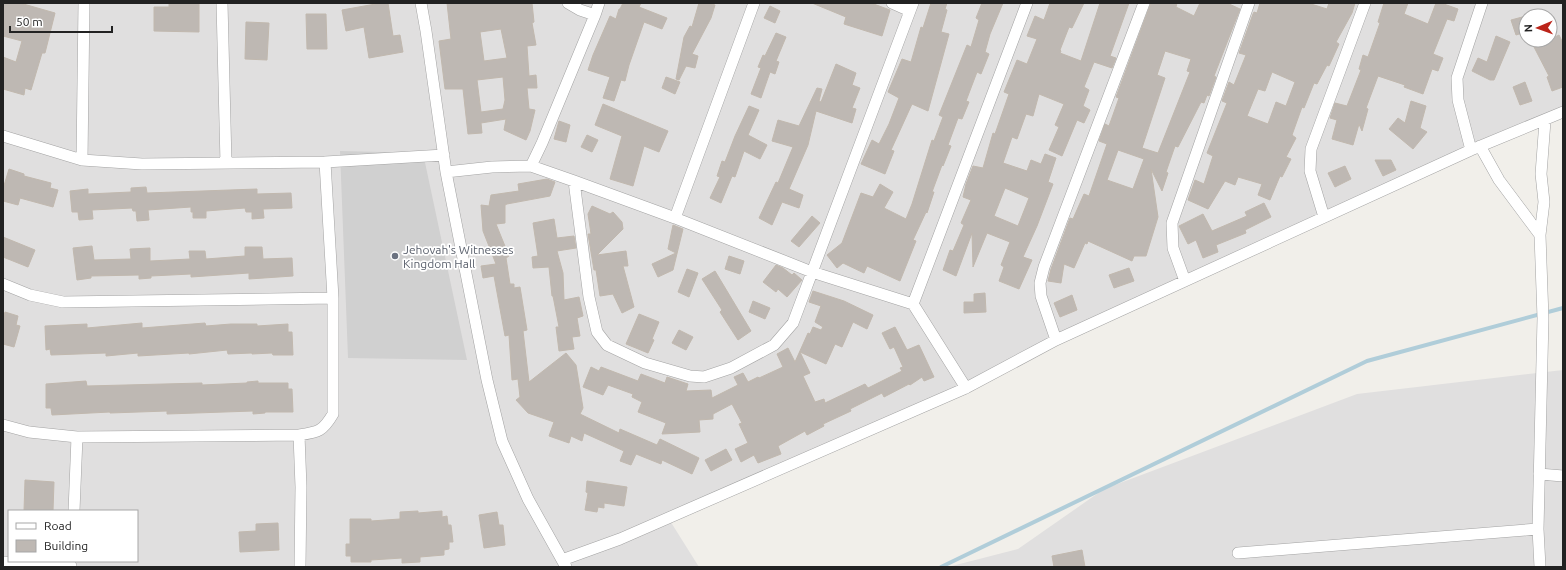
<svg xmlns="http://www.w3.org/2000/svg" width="1566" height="570" font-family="Ubuntu,sans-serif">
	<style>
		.residential { fill: #e0dfdf; fill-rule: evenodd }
		.religious { fill: #d0d0d0 }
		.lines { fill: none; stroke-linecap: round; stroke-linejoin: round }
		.stream { stroke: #b0cdd9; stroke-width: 4 }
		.building { fill: #beb8b3; stroke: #c1b8ae; fill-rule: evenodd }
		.street-casing { stroke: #a3a3a3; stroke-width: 12 }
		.street { stroke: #fff; stroke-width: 11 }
		.worship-dot { fill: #6b7280; stroke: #fff; stroke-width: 1.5 }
		.labels { text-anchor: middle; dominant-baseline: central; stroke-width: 3.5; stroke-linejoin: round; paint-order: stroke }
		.worship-label { font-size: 12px; fill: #5b616d; stroke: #fff; text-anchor: start }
	</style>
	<rect width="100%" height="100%" fill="#f1efea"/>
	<path class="residential" d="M3,3H1563V112L840,440L667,516L699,567H3ZM1526,16H1550V40H1526ZM9,511H137V561H9Z
		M1563,370V567H948L1018,549L1104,489L1357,394Z"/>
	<path class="religious" d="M340,151L423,153L467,360L348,358Z"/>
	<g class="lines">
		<path class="stream" d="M941,567L1367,361L1563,308"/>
	</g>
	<path class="building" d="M3,3H20L55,13L45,53H42L31,90L25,88L24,95L3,89V57L16,62L22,41L3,36Z
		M169,3H199V32L154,31V7H169Z
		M381,3H388L393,36L400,35L403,52L369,58L364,27L346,31L342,10Z
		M447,3H532L534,22L532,23L536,45L527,46L529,76L536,75L537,88H527L529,109L535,110L530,131L526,140L504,130L506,119L481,123L482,133L468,134L463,89H445L439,41L451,39ZM501,29L507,58L484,61L480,32ZM503,77L505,100L503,109L481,112L477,80Z
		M623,3H641L639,7L667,18L662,29L644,22L629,65L625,81L621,80L614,101L603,98L610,77L588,70L593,55L610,16L616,19L619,9H620Z
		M699,3H708L715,5L711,18L692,54L698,56L695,68L686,66L679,80L676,79L684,37L690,26L692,27Z
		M812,3H871L890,10L882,36L844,24L846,17Z
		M931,3H947L945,9L947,10L941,32L949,34L928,111L912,104L891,150L894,151L885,174L861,164L872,140L879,144L889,124L899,98L888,92L902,59L911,62L921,27L923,28Z
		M982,3H1003L990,34L985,52L989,54L981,74L977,72L966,101L969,102L962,119L958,118L948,145L951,146L943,166L942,165L932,192H934L927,213L926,212L913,240L916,241L900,281L867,266L864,273L843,263L837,268L827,255L842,243L861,193L873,197L880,184L893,192L884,208L906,219L912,204L932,140L934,141L943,117L939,115L967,45L971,47L979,20L976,18Z
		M1050,3H1084L1072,28L1069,27L1060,50L1061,51L1060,53L1081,61L1100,3H1129L1110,56L1116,58L1112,68L1094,62L1084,87L1089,90L1083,106L1090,110L1084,123L1077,120L1062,156L1049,150L1059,127L1055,125L1064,104L1039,94L1033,116L1026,114L1017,139L1012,137L1003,163L1027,171L1031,160L1041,164L1045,154L1056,158L1048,182L1053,184L1037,226L1023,257L1032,260L1019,289L999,281L1004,267L1001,265L1010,242L987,233L973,267L972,233L956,276L943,270L950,250L953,251L964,225L961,223L971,200L963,197L966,184L973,166L983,168L993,133L995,134L1009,94L1004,92L1017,60L1027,64L1037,39L1027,36L1035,16L1044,20ZM1005,188L1029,198L1018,226L994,216Z
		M1151,3H1177L1176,7L1194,16L1200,3H1227L1240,9L1214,76L1216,77L1209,96L1207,95L1204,103L1201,102L1178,147L1175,146L1166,172L1168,173L1162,191L1151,169L1158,217L1146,256H1134L1132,261L1088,241L1087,244L1085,243L1074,268L1064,264L1061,283L1048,281L1051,269L1070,218L1073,219L1084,194L1089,196L1107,144L1099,141L1105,124L1109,126L1119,98L1116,97ZM1165,51L1191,59L1187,71L1190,72L1158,153L1142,148L1165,78L1157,75ZM1118,150L1144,159L1133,189L1107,180Z
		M1260,3H1308L1327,9L1329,3H1355L1352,13L1336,42L1339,44L1329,66L1327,65L1317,84L1314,83L1304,108L1302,107L1292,135L1296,138L1286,157L1291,159L1282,177L1280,176L1270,200L1258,195L1262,184L1238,177L1235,185L1225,181L1208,209L1188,200L1195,180L1204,184L1213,156L1207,153L1227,103L1222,101L1229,82L1234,85L1246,55L1239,53L1253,14L1254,12L1257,13ZM1272,72L1295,82L1286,106L1276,102L1268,124L1247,116L1258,89L1265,91Z
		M1384,3H1408L1404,14L1428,24L1436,3H1441L1458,9L1454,21L1447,19L1433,54L1443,58L1438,71L1432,69L1423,94L1404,87L1405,85L1378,76L1366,108L1368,109L1362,131L1359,124L1353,145L1332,139L1337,120L1330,118L1335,103L1347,106L1361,70L1359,69L1363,55L1368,57L1380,23L1378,22Z
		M770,6L780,11L775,23L764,18Z
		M306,14H326L327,49H307Z
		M1526,16V32L1516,35L1511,20Z
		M246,22L269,23L267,60L245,59Z
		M776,33L786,37L776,61L779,62L775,74L770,72L761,98L751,94L761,68L758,67L763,55L765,56Z
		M1559,35L1563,43V87L1552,91L1547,77L1549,76L1534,47Z
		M1496,36L1510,42L1494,80H1490L1472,71L1478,58L1487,62Z
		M836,64L856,73L852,85L860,88L852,108L856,109L852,123L816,111L808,145L789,189L803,195L799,208L782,202L772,225L759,218L776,182L778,183L793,147L772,141L778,120L799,126L817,88L822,89L819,101L821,102Z
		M666,77L680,82L675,94L662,88Z
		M1525,82L1532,101L1520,105L1513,87Z
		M1411,101L1426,106L1420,128L1427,132L1413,149L1389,129L1398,118L1405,123Z
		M603,104L668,131L659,152L644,146L633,186L610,179L622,136L595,125Z
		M749,106L759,110L748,135L767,145L760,159L744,151L735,177L732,176L721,203L710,198L720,177L717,176L722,161L725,162L735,136Z
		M559,121L570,125L566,142L554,139Z
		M587,135L598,140L592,152L581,147Z
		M1375,160H1391L1396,170L1383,176Z
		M1345,166L1351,179L1335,187L1328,173Z
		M9,169L24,174V176L51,183L50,188L58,190L53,207L20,198L18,205L3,201V189Z
		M547,179L555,182L550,196L507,204L505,205V223L496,224L509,256L506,258L510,284H514V288L520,287L527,330L523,331L529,382L566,353L576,365L583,408L580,414L619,433L620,429L657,445L660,439L699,458L692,474L662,460L661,464L636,454L631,465L620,461L624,451L584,433L582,441L571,436L569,443L549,436L554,422L528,413L516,400L520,397L518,379L512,380L509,335L505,336L494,276L483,278L481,266L496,264L483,231L481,205L489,206L491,195L519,191L518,184Z
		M146,187L147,193L257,189V194L291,193L292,208L263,209L264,218L252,219V212H246L245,208L206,211V218H193V212H191V207L148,210L149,220L137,221L136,211H133L132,208L92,210L93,219L79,220L78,212H72L70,191L88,189V194L131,192V188Z
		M1264,203L1271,217L1245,230L1246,233L1216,245L1218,252L1203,258L1196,240L1188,244L1179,226L1203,214L1212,231L1247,216L1245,212Z
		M592,206L610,214L613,212L622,222L623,229L597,255L626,251L628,266H623L634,307L622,313L613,294L600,296L596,270H594L588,234H591L588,214Z
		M812,216L820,223L799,247L791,241Z
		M554,219L557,238L574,236L576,248L557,251L563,273L564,300L579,297L583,316L577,318L580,336L572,337L574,349L559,351L556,327H559L553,296H552L549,267L533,268L532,257L538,256L533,223Z
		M673,225L683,229L673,270L658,277L652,264L676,253L668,249Z
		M3,237L35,250L28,267L3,257Z
		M92,246L94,260L131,259L130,249L150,248V261L190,259L189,251H205L206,259L245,256V247H262L263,259L292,258L293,276L249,279V273L191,277V274L151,276V278L139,279V275L91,276V278L77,280L73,248Z
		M729,256L744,261L740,274L725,269Z
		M776,265L783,268L792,275L794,273L802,280L787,297L778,289L776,292L763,282Z
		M1129,268L1134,281L1114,288L1109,275Z
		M687,269L698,273L689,297L678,292Z
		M715,271L751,331L738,340L720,312L722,310L702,279Z
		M813,291L844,301L873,315L867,329L853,322L842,347L835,344L826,364L800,352L810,373L803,376L815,402L824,399L825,403L865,384L868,388L902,371L900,368L903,367L894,347L890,349L882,333L895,327L907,350L919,345L934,377L924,381L922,377L910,385L909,384L884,397L882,393L850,409L851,411L823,424L824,426L807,435L805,431L778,446L781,454L758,463L754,455L741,462L735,449L748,443L739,424L742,423L732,404L713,414V419L699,420L700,432L662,434L666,423L638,412L642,402L632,397L633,394L608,385L603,395L583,387L591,367L599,371L601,367L638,381L641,374L665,383L667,377L688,384L686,391L711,390L712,398L738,385L734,377L743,373L748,382L758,377L759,378L783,367L777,354L788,348L795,362L808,333L810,334L813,327L821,330L823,327L815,322L821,306L809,302Z
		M985,293L986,312L964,313V302H974V294Z
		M1072,295L1077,310L1060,317L1054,303Z
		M753,301L770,308L765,319L749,312Z
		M5,312L18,316L16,325L20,326L14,347L3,344V319Z
		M639,314L659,322L652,339L654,340L648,353L626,344Z
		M142,323V328L205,323L206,326L231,324H257V326L288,324V332H292L293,355H273L272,353L252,354V353L228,354L227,350L189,354V353L138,356V353L106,356V353L51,355L50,349L46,350L45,326L87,324V328Z
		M679,330L693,337L686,350L672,343Z
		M86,381L87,386L202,383V385L247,383V382L258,381V383H288V389H292L293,412H265V413L253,414V411L167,414V411L110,413V412L52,415L51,408H46V384Z
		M726,449L732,460L711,471L705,460Z
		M25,480L54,482L53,511H24Z
		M587,481L627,487L624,506L604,503V508L598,507L597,512L585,510L588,493L586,492Z
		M418,511V513L442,511V517L447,516L448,525H451L453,542H449V549L444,550V555L420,557V562L402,563V558L371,560V562H351V556H346V544H350V519H371V521L400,519V512Z
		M497,512L499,525H503L505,545L484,548L479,515Z
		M278,523L279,550L240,552L239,532L256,531V524Z
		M1082,550L1085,567H1054L1052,556Z"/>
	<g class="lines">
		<defs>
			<path id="street" d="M222,3L226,163
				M421,3L426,31L446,172L487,380L502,441L528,499L566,567
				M892,3L910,11
				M595,15L599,3
				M3,136L82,160L142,164L325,162L444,155
				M1480,146L1499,180L1540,235
				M1471,150L1458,100L1457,78L1482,3
				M82,160L84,3
				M531,166L542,143L595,15L580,10L568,3
				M446,172L492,167L531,166L574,181L675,218L754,3
				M574,181L589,297L597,332L607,345L645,363L690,376L704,377L731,368L774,345L793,323L913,3
				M1324,217L1310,171L1311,149L1365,3
				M675,218L812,272L913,304L966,388
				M1185,281L1173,248L1172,223L1249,3
				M3,284L30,295L63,302L333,298
				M913,304L1027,3
				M1056,340L1041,296L1040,283L1044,267L1144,3
				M3,425L29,432L77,437L299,435C319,432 323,431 333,414V298L325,162
				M299,435L301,487L300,567
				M1539,474L1563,476
				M74,511L77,437
				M1238,553L1538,529
				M562,560L620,539L966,388L1056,340L1471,150L1563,112
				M3,562L71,566
				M1540,567L1538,529L1543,318L1540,235L1544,202L1541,174L1545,121"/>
		</defs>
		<use href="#street" class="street-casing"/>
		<use href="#street" class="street"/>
	</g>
	<circle class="worship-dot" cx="395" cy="256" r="4"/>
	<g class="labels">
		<g class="worship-label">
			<text x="403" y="249">Jehovah's Witnesses<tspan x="403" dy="14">Kingdom Hall</tspan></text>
		</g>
	</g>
	<rect width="1566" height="570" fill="none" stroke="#222222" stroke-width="8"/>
	<rect x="8" y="510" width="130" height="52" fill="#ffffff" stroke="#a7a7a7"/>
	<rect x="16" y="523" width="20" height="6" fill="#ffffff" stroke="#a7a7a7"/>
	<text x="44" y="530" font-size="12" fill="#222222">Road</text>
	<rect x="16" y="540" width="20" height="12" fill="#beb8b3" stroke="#a7a7a7"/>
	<text x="44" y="550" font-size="12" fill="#222222">Building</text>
	<g transform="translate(1538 28) rotate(268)"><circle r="19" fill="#ffffff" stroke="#a7a7a7"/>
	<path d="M0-3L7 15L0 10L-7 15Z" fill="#bb2419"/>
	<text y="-6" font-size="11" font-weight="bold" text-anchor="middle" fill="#222222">N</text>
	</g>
	<path d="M10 26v6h102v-6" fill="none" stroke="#222222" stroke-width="2"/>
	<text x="16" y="26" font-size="12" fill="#222222" stroke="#ffffff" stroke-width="3" paint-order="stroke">50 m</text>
</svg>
